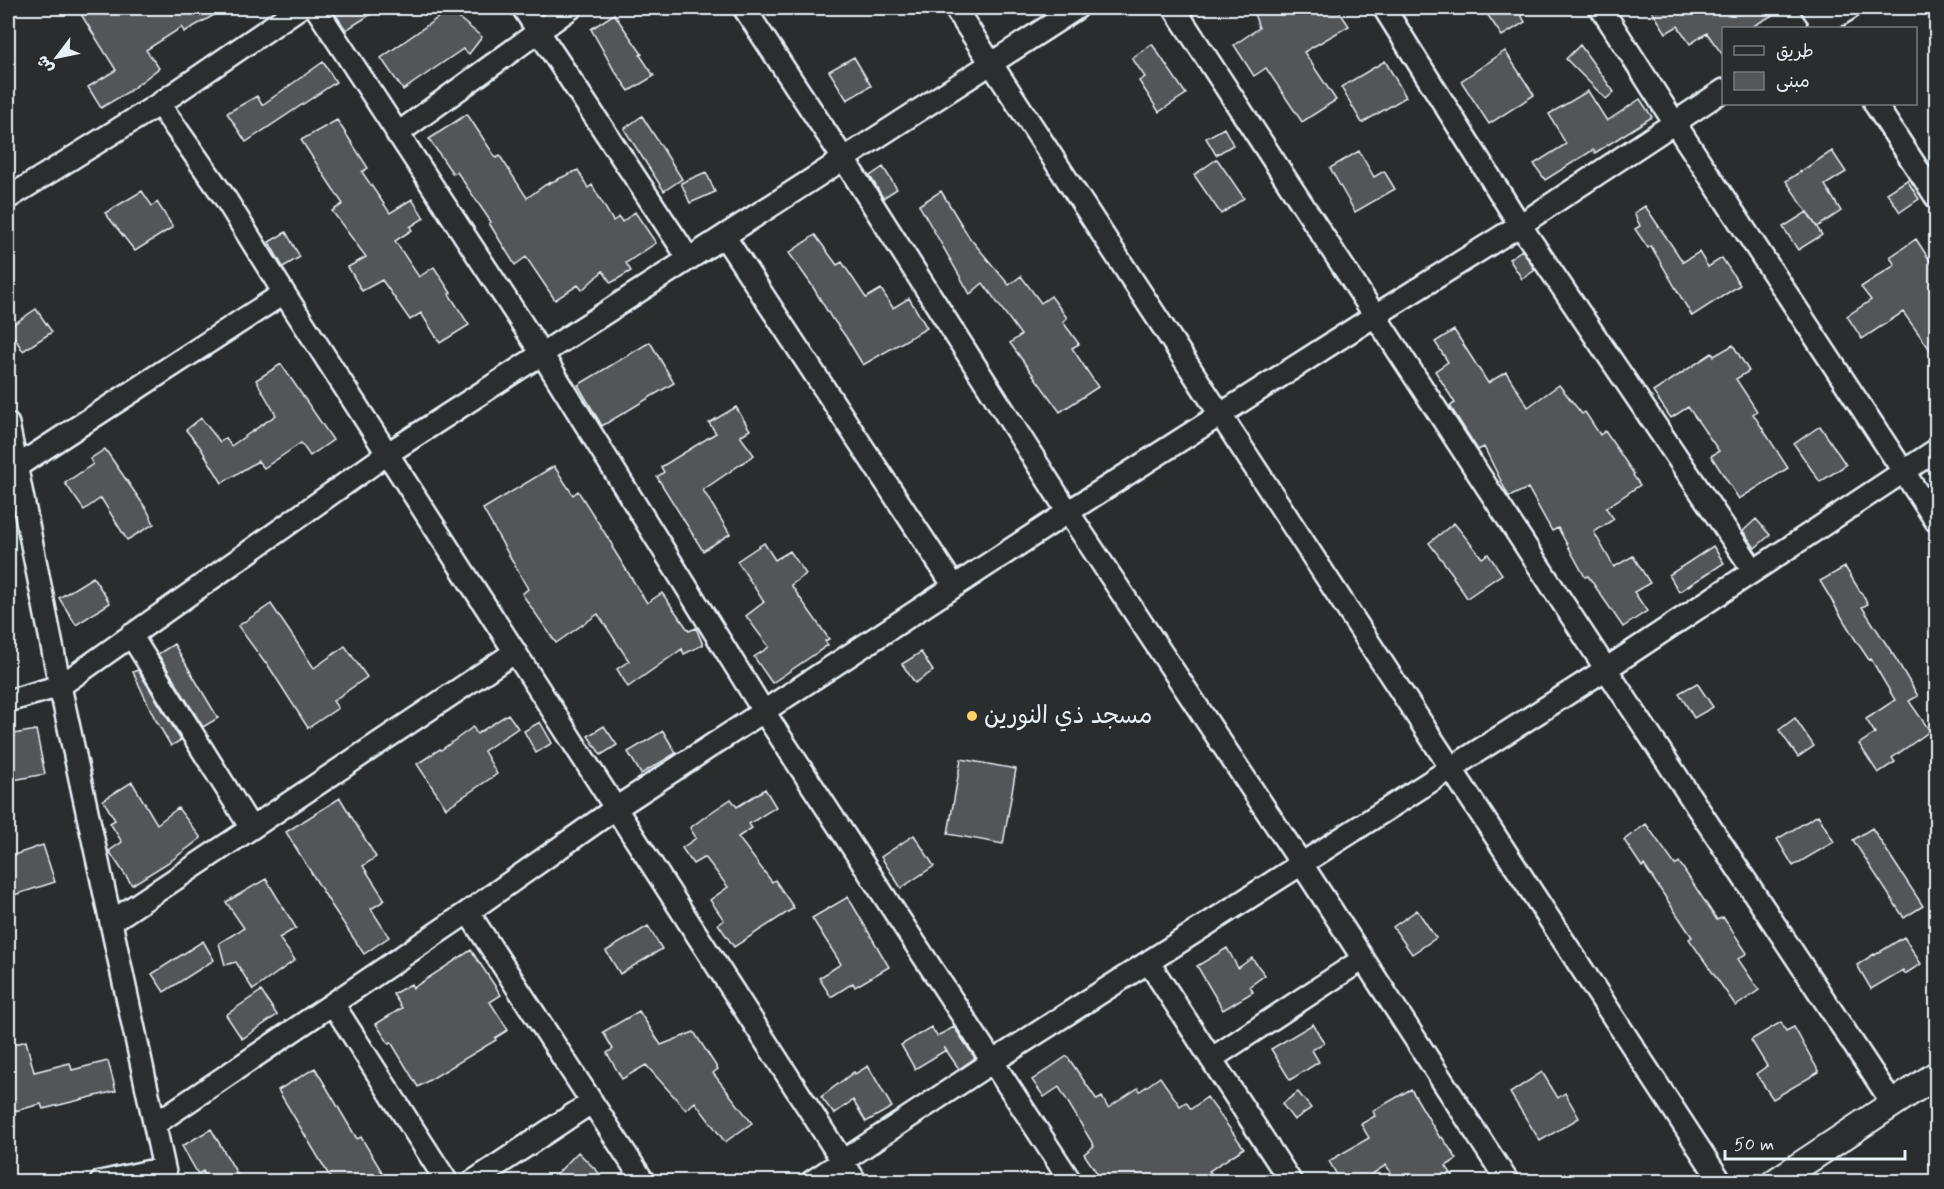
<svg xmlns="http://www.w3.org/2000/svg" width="1944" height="1189" font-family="Mynerve,'Playpen Sans Arabic',sans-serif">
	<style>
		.building { fill: #535759; stroke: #e8f1f8; stroke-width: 1.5 }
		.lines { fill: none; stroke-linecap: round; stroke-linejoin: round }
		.minor-casing { stroke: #e8f1f8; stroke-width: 26 }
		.tertiary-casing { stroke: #e8f1f8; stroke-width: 30 }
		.minor { stroke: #2a2d2e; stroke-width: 21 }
		.tertiary { stroke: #2a2d2e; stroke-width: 26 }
		.poi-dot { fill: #ffd166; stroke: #2a2d2e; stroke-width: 2 }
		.labels { text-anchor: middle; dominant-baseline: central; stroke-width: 4.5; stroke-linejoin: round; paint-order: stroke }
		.poi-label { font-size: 24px; fill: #e8f1f8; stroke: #2a2d2e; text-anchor: start }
	</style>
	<rect width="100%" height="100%" fill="#2a2d2e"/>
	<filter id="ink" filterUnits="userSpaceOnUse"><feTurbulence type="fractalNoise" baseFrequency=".0167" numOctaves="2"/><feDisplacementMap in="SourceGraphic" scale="12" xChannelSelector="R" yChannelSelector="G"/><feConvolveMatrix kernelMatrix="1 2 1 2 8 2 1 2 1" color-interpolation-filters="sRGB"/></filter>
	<g filter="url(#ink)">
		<path class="building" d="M77,8H227L184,32L182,27L146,50L159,68L128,92L101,108L88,87L116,70Z
			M331,8H381L346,30Z
			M1252,8H1337L1349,26L1304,52L1336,100L1302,122L1266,68L1254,76L1234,45L1259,28Z
			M1483,8H1517L1525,22L1502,36Z
			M1650,8H1785L1750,28H1724V57L1707,33L1690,44L1678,26L1666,33Z
			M449,10L482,37L469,54L463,49L403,90L381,58Z
			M614,14L642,54L640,55L654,76L629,91L614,70L591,29Z
			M1152,44L1186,94L1159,112L1139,81L1145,77L1132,58Z
			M1580,45L1614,92L1606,99L1566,59Z
			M1505,51L1534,95L1489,124L1461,81Z
			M854,57L871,86L847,100L829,71Z
			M1385,61L1406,97L1362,123L1341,87Z
			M323,62L336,82L246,142L227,113L257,96L262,105Z
			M1588,91L1607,121L1640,99L1652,117L1595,153L1593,150L1545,180L1534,164L1566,144L1549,114Z
			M467,114L496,158L500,156L527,198L545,185L578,170L588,188L592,185L613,221L619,217L622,222L635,212L656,243L626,263L631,271L611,283L603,271L582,290L578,285L555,300L526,257L515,265L489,223L491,222L457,172L453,174L429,139Z
			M642,116L682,179L664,191L624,129Z
			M337,120L368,168L362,172L390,213L412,199L424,218L410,227L412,230L395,241L419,277L434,267L451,293L449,294L469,325L440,343L421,313L410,320L382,280L362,291L348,267L366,257L332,211L343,204L301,140Z
			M1224,128L1233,145L1216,155L1206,138Z
			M1359,151L1374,177L1384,171L1395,189L1355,212L1330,168Z
			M1832,151L1846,172L1825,185L1841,211L1817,227L1786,181Z
			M1217,159L1244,198L1221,214L1194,175Z
			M883,167L897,189L883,198L870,176Z
			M706,172L715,192L690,203L681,183Z
			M1907,180L1919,199L1900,212L1887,193Z
			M142,191L152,206L157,202L173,227L135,251L105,213Z
			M941,191L969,237L1009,285L1021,276L1041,303L1051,296L1067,318L1063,322L1079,344L1072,348L1098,387L1060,412L1010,343L1021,335L983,283L970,294L919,205Z
			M1645,206L1683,262L1699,252L1708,267L1722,258L1740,285L1692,316L1651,246L1648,248L1635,229L1640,226L1634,213Z
			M1807,212L1822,235L1798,250L1783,227Z
			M286,232L300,257L283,267L269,242Z
			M815,235L837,265L842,262L866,298L881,289L893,308L909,298L927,328L863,365L846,337L833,319H832L811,284L789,253Z
			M1916,239L1936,270V358L1903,312L1862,339L1847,316L1871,300L1861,287L1895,265L1890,257Z
			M1522,250L1535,270L1522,279L1509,259Z
			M36,309L52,332L23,351L8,328Z
			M1454,330L1488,383L1506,372L1528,407L1559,385L1582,414L1585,412L1600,435L1605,431L1634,474L1633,475L1640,485L1606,508L1614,519L1594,532L1614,567L1633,556L1650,583L1634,592L1647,611L1623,627L1588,576L1585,577L1558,528L1552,531L1528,488L1509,497L1484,447L1478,450L1450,406L1455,403L1435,371L1448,362L1435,342Z
			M650,342L674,383L602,426L578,385Z
			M1733,345L1749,371L1736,379L1757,411L1753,414L1788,468L1739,499L1711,456L1719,451L1688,407L1671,418L1653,392L1712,353L1714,356Z
			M281,364L333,440L310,456L301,443L264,468L258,461L222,483L200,447L186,430L201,418L220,442L226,438L231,446L276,415L256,380Z
			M736,407L750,430L740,436L754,455L703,490L730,534L703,551L657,477L664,472L661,467L716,433L709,423Z
			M1820,426L1846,465L1820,482L1794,444Z
			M105,449L147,510L154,524L127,540L101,498L84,510L65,483L93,464L90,459Z
			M554,466L573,495L578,491L613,546L612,547L647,603L662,593L689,631L696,628L703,645L684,654L682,649L628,687L617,669L629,661L598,614L556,643L522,594L528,589L483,509Z
			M1756,519L1770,535L1755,548L1743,531Z
			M1454,523L1482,558L1488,554L1502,574L1467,598L1453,577L1454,576L1429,543Z
			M764,543L775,560L790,551L806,574L791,585L829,639L825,641L828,645L772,683L754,657L769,647L746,616L764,602L737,561Z
			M1713,546L1724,563L1679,592L1669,575Z
			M1845,567L1868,604L1862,607L1896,659L1918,696L1909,701L1930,731L1892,758L1895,762L1878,773L1859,744L1875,733L1866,719L1895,700L1871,659L1869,660L1853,636L1820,581Z
			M93,577L110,603L76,625L59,598Z
			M271,604L314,668L345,646L367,677L333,701L338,708L308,728L266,662L265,663L238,626Z
			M174,644L218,718L203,727L158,654Z
			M921,652L933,671L915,683L902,664Z
			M138,670L181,740L171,746L154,717L133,672Z
			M1697,683L1713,707L1694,718L1679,693Z
			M508,714L518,728L484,751L497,774L446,808L417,764L440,749L441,750L473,727L477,734Z
			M1795,718L1814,746L1798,757L1779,730Z
			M540,722L552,743L536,753L524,731Z
			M604,726L617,745L601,755L588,736Z
			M36,730L45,774L8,781V735Z
			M663,731L676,753L641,774L628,752Z
			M961,759L1016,769L1003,844L948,834Z
			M132,782L157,824L178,808L201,838L172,860L132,885L109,851L122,842L110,823L115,820L103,800Z
			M765,789L776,807L749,824L752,828L738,837L772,882L775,880L794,908L734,947L718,924L724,920L710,900L728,887L705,857L693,864L682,848L696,838L690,828L710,813L731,799L737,807Z
			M340,798L376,857L363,866L385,900L371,909L389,937L364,954L332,906L286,832Z
			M1818,815L1834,842L1793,866L1777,839Z
			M1646,824L1675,865L1679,862L1717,920L1723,917L1747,953L1738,959L1759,990L1736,1006L1689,939L1692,937L1644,865L1642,867L1624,840Z
			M1872,828L1923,906L1904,918L1853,840Z
			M914,835L934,866L901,888L881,857Z
			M43,845L55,882L8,897V857Z
			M266,879L296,928L279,938L295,960L253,990L236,962L225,965L219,943L244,928L226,902Z
			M848,897L889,967L855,987L853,983L831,997L819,978L841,964L812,918Z
			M1417,910L1436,938L1412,954L1393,927Z
			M648,926L662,949L620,974L606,951Z
			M1904,937L1921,964L1905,974L1903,970L1871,989L1857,965L1874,954L1875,955Z
			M203,941L214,960L164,992L152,974Z
			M1227,948L1238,968L1252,958L1265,975L1250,986L1253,992L1223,1010L1197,966Z
			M471,950L501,995L490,1002L508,1030L495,1038L496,1040L418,1087L391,1042L389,1044L376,1024L402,1008L393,994L411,984L413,988Z
			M261,991L277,1015L242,1039L226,1015Z
			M639,1011L661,1045L694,1032L718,1069L713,1073L752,1123L725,1142L695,1102L686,1110L646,1065L622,1079L607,1053L613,1049L603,1032Z
			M1781,1022L1786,1031L1794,1027L1819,1072L1773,1099L1756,1074L1767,1066L1751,1040Z
			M1313,1024L1324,1043L1312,1050L1319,1062L1290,1080L1271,1049Z
			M931,1027L937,1036L954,1027L975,1058L959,1069L944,1047L946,1050L915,1069L901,1045Z
			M26,1041L34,1072L70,1063L72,1070L108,1061L116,1091L43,1109L41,1104L8,1113V1046Z
			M1067,1056L1097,1100L1102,1097L1108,1108L1138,1088L1140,1091L1160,1077L1180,1106L1186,1102L1191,1109L1207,1097L1244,1148L1209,1171L1211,1173L1199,1182H1103L1084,1154L1094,1146L1059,1087L1044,1097L1032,1080Z
			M868,1066L892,1107L866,1122L853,1100L834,1114L821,1097L854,1072L855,1074Z
			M315,1068L357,1139L361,1137L388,1182H333L278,1090Z
			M1542,1072L1558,1098L1565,1093L1579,1118L1540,1141L1510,1093Z
			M1411,1089L1440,1138L1442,1137L1457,1159L1446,1166L1457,1182H1397L1386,1165L1360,1182H1341L1329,1161L1369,1138L1361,1124L1375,1116L1373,1111Z
			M1298,1092L1311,1108L1294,1120L1282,1104Z
			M211,1129L242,1182H209L203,1171L198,1174L182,1146Z
			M578,1152L608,1182H549Z"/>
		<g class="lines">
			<defs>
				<path id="minor" d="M316,8L542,354L764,712L1071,1182
					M523,8L689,259
					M744,8L843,158L1068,512L1301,863L1508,1182
					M955,8L1721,1182
					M1174,8L1606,669L1893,1104
					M1384,8L1520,225L1754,571
					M1601,8L1674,122L1936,521
					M1812,8L1826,28
					M1818,28L1850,8
					M159,104L225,198L284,293L856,1182
					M1875,104L1936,197
					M397,134L571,8
					M8,198L159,104L299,8
					M724,236L954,586
					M8,424L60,686L167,1182
					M16,467L284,293
					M131,635L251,828
					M8,701L60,686L387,454L1077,8
					M468,912L644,1182
					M111,922L515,652
					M1149,963L1291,1182
					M333,1004L447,1182
					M1211,1059L1363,959
					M155,1124L468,912L616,808L1068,512L1376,315L1520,225L1724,90
					M101,1182L164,1168
					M472,1182L592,1102
					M811,1182L992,1062L1606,669L1936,450"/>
				<path id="tertiary" d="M1775,1182L1936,1075"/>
			</defs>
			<use href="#minor" class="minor-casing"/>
			<use href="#tertiary" class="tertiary-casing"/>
			<use href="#minor" class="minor"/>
			<use href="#tertiary" class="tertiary"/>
		</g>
	</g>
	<circle class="poi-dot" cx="972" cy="716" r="6"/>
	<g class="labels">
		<g class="poi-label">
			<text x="984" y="716">مسجد ذي النورين</text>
		</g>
	</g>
	<rect width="1944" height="1189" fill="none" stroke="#2a2d2e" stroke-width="30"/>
	<rect x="15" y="15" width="1914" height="1159" fill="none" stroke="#e8f1f8" stroke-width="2" filter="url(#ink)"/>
	<rect x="1722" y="27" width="195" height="78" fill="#2a2d2e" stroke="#767b7f" stroke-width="1.5"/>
	<rect x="1734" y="46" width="30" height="9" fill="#2a2d2e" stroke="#767b7f" stroke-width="1.5"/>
	<text x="1776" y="57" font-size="18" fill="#e8f1f8">طريق</text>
	<rect x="1734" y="72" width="30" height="18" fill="#535759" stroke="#767b7f" stroke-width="1.5"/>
	<text x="1776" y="87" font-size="18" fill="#e8f1f8">مبنى</text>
	<g transform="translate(57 57) rotate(238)" stroke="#2a2d2e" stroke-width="4.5" paint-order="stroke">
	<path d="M0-4.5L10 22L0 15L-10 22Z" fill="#e8f1f8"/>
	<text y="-9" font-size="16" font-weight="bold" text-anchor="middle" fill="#e8f1f8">ش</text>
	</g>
	<path d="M1725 1150v9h180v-9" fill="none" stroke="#e8f1f8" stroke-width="3"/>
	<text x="1734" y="1150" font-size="18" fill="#e8f1f8" stroke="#2a2d2e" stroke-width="4.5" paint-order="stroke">50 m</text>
</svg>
